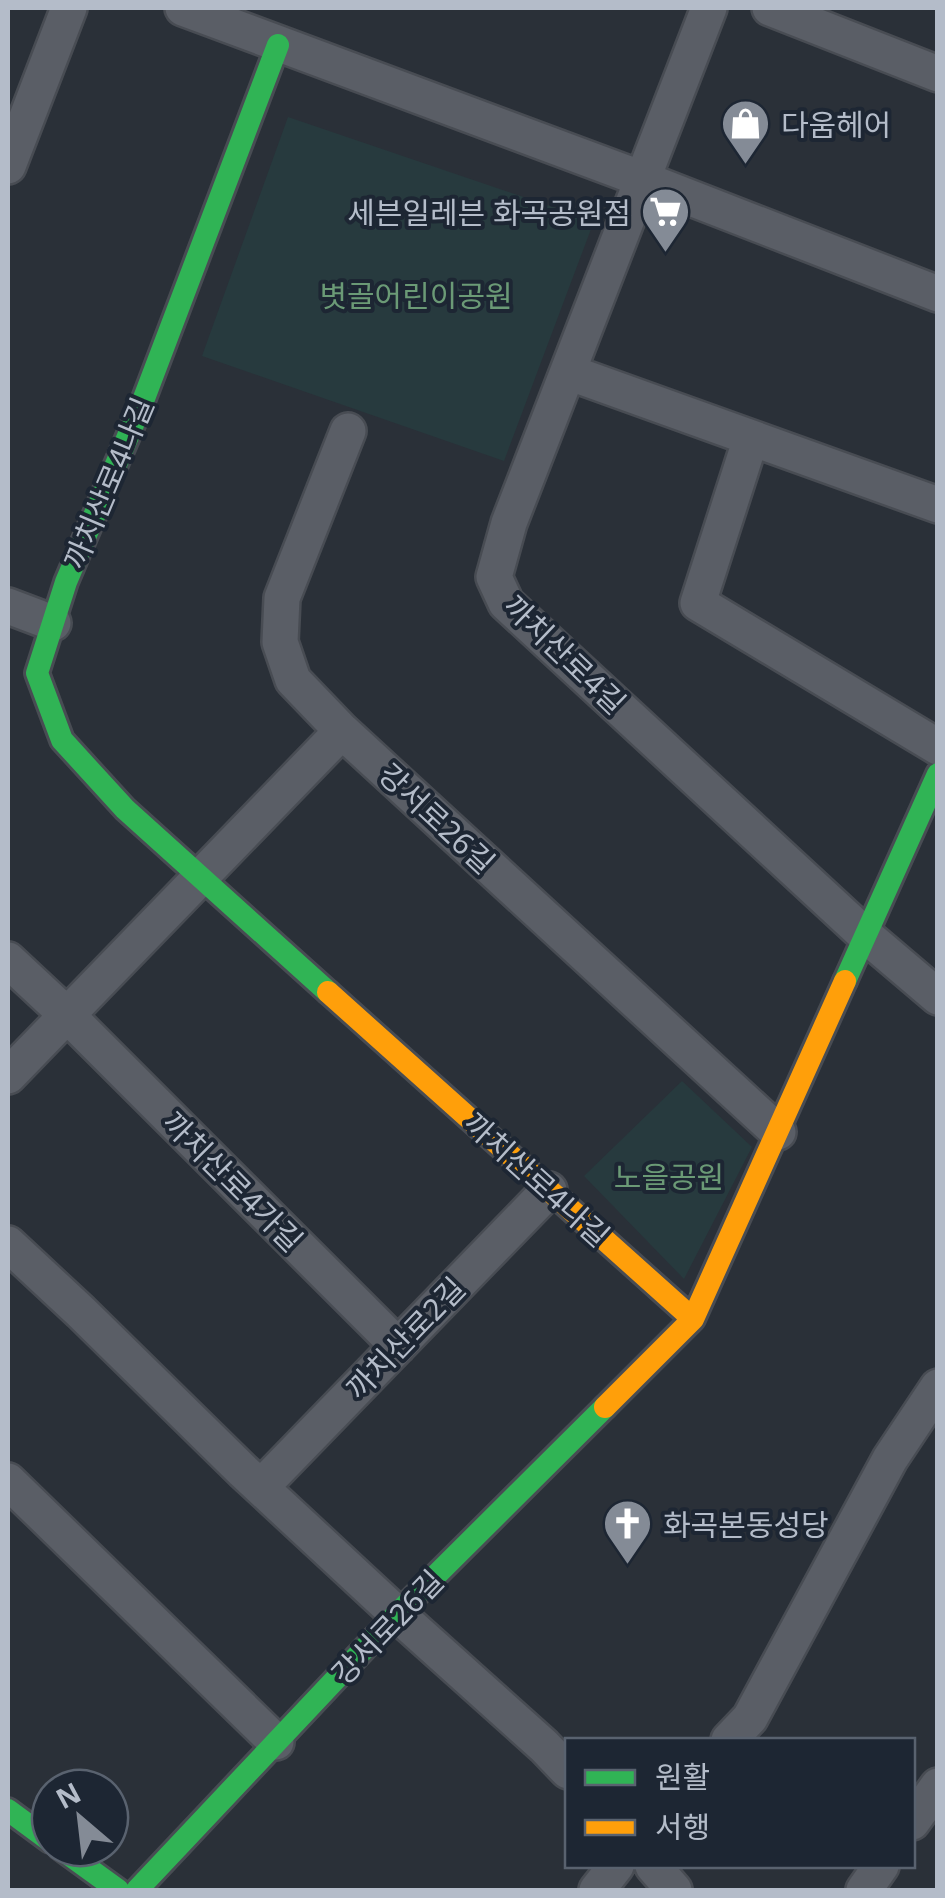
<svg xmlns="http://www.w3.org/2000/svg" width="945" height="1898" font-family="'Noto Sans','Noto Sans KR',sans-serif">
	<style>
		.green { fill: #273a3e }
		.lines { fill: none; stroke-linecap: round; stroke-linejoin: round }
		.street-casing { stroke: #484c53; stroke-width: 40 }
		.fast-casing { stroke: #484c53; stroke-width: 28 }
		.slow-casing { stroke: #484c53; stroke-width: 28 }
		.street { stroke: #5a5e66; stroke-width: 35 }
		.fast { stroke: #30b455; stroke-width: 22 }
		.slow { stroke: #ff9f0a; stroke-width: 22 }
		.labels { text-anchor: middle; dominant-baseline: central; stroke-width: 8; stroke-linejoin: round; paint-order: stroke }
		.poi-label { font-size: 30px; fill: #b4bcc9; stroke: #1d2633; text-anchor: start }
		.park-label { font-size: 30px; fill: #6b9a76; stroke: #1d2633 }
		.street-label { font-size: 30px; fill: #b4bcc9; stroke: #1d2633 }
	</style>
	<rect width="100%" height="100%" fill="#2a3038"/>
	<path class="green" d="M288,117L594,221L504,461L202,356Z
		M682,1081L752,1147L684,1279L584,1176Z"/>
	<g class="lines">
		<defs>
			<path id="street" d="M183,8L642,179L938,294
				M709,8L509,523L494,577L506,603L865,935L938,997
				M770,8L938,74
				M8,166L69,8
				M568,372L938,505
				M348,431L282,598L280,642L293,680L342,731L778,1132
				M751,438L698,603L938,747
				M8,606L53,623
				M8,960L68,1016L398,1346
				M8,1076L342,731
				M8,1244L81,1312L243,1471L397,1614L544,1746L568,1771
				M8,1481L276,1742
				M261,1487L549,1190
				M729,1740L750,1718L890,1459L938,1387
				M912,1822L938,1786
				M653,1866L674,1890
				M597,1890L616,1866
				M864,1890L881,1866"/>
			<path id="fast" d="M278,45L143,401L66,582L37,673L62,740L125,809L328,992
				M845,981L938,774
				M8,1810L50,1841
				M60,1848L118,1890
				M137,1890L397,1614L605,1407"/>
			<path id="slow" d="M328,992L693,1319
				M605,1407L693,1319L845,981"/>
		</defs>
		<use href="#street" class="street-casing"/>
		<use href="#fast" class="fast-casing"/>
		<use href="#slow" class="slow-casing"/>
		<use href="#street" class="street"/>
		<use href="#fast" class="fast"/>
		<use href="#slow" class="slow"/>
	</g>
	<defs>
		<symbol id="shop-pin" viewBox="-11 -11 22 30"><path d="M0 17L-7.5 6A9.5 9.5 0 1 1 7.5 6Z" fill="#848b96" stroke="#1d2633"/><path d="M-5-2.5h2.3a2.7 3.5 0 0 1 5.4 0H5L5.5 6h-11ZM-1.5-2.5h3a1.5 2.3 0 0 0-3 0Z" fill="#fff"/></symbol>
		<symbol id="supermarket-pin" viewBox="-11 -11 22 30"><path d="M0 17L-7.5 6A9.5 9.5 0 1 1 7.5 6Z" fill="#848b96" stroke="#1d2633"/><path d="M-6-5.5h2.5l.6 2H6L4.5 2H-2.5L-4.4-4H-6ZM-1.5 3.2a1.3 1.3 0 1 0 .1 0ZM3 3.2a1.3 1.3 0 1 0 .1 0Z" fill="#fff"/></symbol>
		<symbol id="church-pin" viewBox="-11 -11 22 30"><path d="M0 17L-7.5 6A9.5 9.5 0 1 1 7.5 6Z" fill="#848b96" stroke="#1d2633"/><path d="M-1.2-6h2.4v3.5h3.3v2.4h-3.3V6h-2.4V-.1h-3.3v-2.4h3.3Z" fill="#fff"/></symbol>
	</defs>
	<g fill-rule="evenodd">
		<use href="#shop-pin" x="718" y="96" width="55" height="75"/>
		<use href="#supermarket-pin" x="638" y="184" width="55" height="75"/>
		<use href="#church-pin" x="600" y="1496" width="55" height="75"/>
	</g>
	<g class="labels">
		<g class="poi-label">
			<text x="781" y="124">다움헤어</text>
			<text x="631" y="212" text-anchor="end">세븐일레븐 화곡공원점</text>
			<text x="663" y="1524">화곡본동성당</text>
		</g>
		<g class="park-label">
			<text x="416" y="295">볏골어린이공원</text>
			<text x="669" y="1176">노을공원</text>
		</g>
		<g class="street-label">
			<text transform="translate(108 483) rotate(-67)">까치산로4나길</text>
			<text transform="translate(565 654) rotate(44)">까치산로4길</text>
			<text transform="translate(437 818) rotate(43)">강서로26길</text>
			<text transform="translate(537 1179) rotate(42)">까치산로4나길</text>
			<text transform="translate(233 1181) rotate(45)">까치산로4가길</text>
			<text transform="translate(405 1338) rotate(-46)">까치산로2길</text>
			<text transform="translate(387 1627) rotate(-46)">강서로26길</text>
		</g>
	</g>
	<rect width="945" height="1898" fill="none" stroke="#b4bcc9" stroke-width="20"/>
	<rect x="565" y="1738" width="350" height="130" fill="#1d2633" stroke="#59626f" stroke-width="2.5"/>
	<rect x="585" y="1770" width="50" height="15" fill="#30b455" stroke="#59626f" stroke-width="2.5"/>
	<text x="655" y="1788" font-size="30" fill="#b4bcc9">원활</text>
	<rect x="585" y="1820" width="50" height="15" fill="#ff9f0a" stroke="#59626f" stroke-width="2.5"/>
	<text x="655" y="1838" font-size="30" fill="#b4bcc9">서행</text>
	<g transform="translate(80 1818) rotate(332)"><circle r="48" fill="#1d2633" stroke="#59626f" stroke-width="2.5"/>
	<path d="M0-8L18 38L0 25L-18 38Z" fill="#848b96"/>
	<text y="-15" font-size="28" font-weight="bold" text-anchor="middle" fill="#b4bcc9">N</text>
	</g>
</svg>
